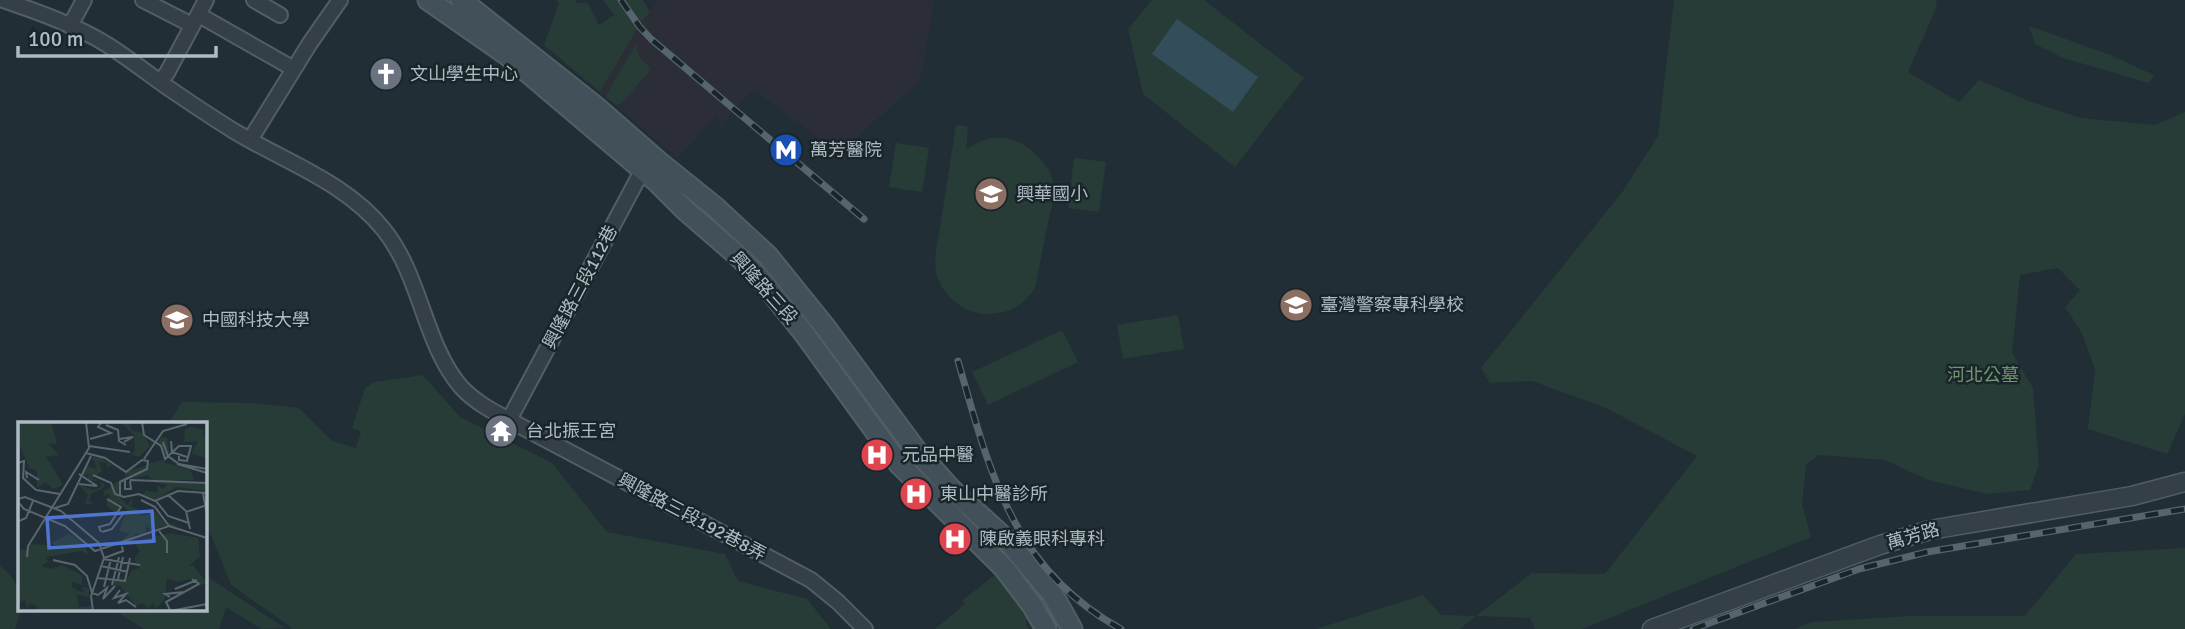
<svg xmlns="http://www.w3.org/2000/svg" width="2185" height="629" font-family="Signika,'Noto Sans TC',sans-serif">
	<style>
		.medical { fill: #2b2d37 }
		.green { fill: #273c37 }
		.water { fill: #334d5a }
		.lines { fill: none; stroke-linecap: round; stroke-linejoin: round }
		.minor-casing { stroke: #515e64; stroke-width: 18 }
		.tertiary-casing { stroke: #515e64; stroke-width: 21 }
		.secondary-casing { stroke: #515e64; stroke-width: 23 }
		.minor { stroke: #344046; stroke-width: 14 }
		.tertiary { stroke: #344046; stroke-width: 18 }
		.secondary { stroke: #425059; stroke-width: 19 }
		.rail-casing { stroke: #56656d; stroke-width: 7 }
		.rail { stroke: #1a252a; stroke-width: 4.5; stroke-dasharray: 13; stroke-linecap: butt }
		.labels { text-anchor: middle; dominant-baseline: central; stroke-width: 5; stroke-linejoin: round; paint-order: stroke }
		.poi-label { font-size: 18px; fill: #aebbc3; stroke: #1a252a; text-anchor: start }
		.street-label { font-size: 18px; fill: #aebbc3; stroke: #1a252a }
		.park-label { font-size: 18px; fill: #70976f; stroke: #1a252a }
		.inset-road { fill: none; stroke: #59666e; stroke-width: 2 }
		.view { fill: #5074d1; fill-opacity: 0.15; stroke: #5074d1; stroke-width: 3.5 }
		.inset-edge { fill: none; stroke: #aebbc3; stroke-width: 3.5 }
	</style>
	<rect width="100%" height="100%" fill="#212e35"/>
	<path class="medical" d="M658,0H934L922,74L917,84L839,153L754,90L724,121V135L716,117L677,158L600,92L642,21Z"/>
	<path class="green" d="M556,0H576L577,3H588L599,25L614,15L603,0H643L650,12L642,21L600,92L544,45L559,3Z
		M1152,0H1204L1304,78L1235,167L1143,94L1128,29Z
		M1674,0H1935L1937,6L1908,72L1959,102L1979,80L2031,102L2081,118L2155,125L2185,112V414L2167,454L2088,429L2095,370L2082,333L2065,307L2080,290L2058,268L2020,275L2012,353L2033,388L2039,465L2030,490L1987,494L1928,480L1885,460L1819,455L1806,464L1802,504L1811,537L1582,629H1535L1530,618L1476,616L1460,629H1316L1423,595L1441,615L1476,616L1532,573L1605,574L1697,456L1606,408L1532,381L1490,383L1481,368L1623,191L1658,136Z
		M2029,26L2108,54L2154,75L2149,83L2063,58L2035,44Z
		M636,44L639,57L651,69L622,103L617,105L605,97Z
		M956,125L968,127L966,149C987,137 999,133 1022,144C1038,153 1055,171 1054,191C1054,200 1051,210 1049,218C1044,241 1040,264 1035,288C1022,307 1009,314 985,314C964,313 943,296 937,276C932,260 939,238 941,222C946,189 951,157 956,125Z
		M896,143L929,148L922,192L889,187Z
		M1074,158L1106,162L1099,212L1068,208Z
		M1178,315L1184,349L1123,359L1117,325Z
		M1062,330L1078,362L988,405L972,372Z
		M423,375L460,417L552,463L607,532L725,554L738,581L807,599L831,629H290L291,627L231,585L209,530L205,528V424H168L182,402L254,403L299,408L332,441L356,448L361,432L352,428L365,388L374,382Z
		M2185,548V629H1795L1812,622L1911,616H2025L2076,554Z
		M0,566C17,578 19,591 19,610H21L15,629H0Z
		M996,574L1028,613L1026,624L1029,629H935L965,604L963,600Z
		M205,575L285,628L261,629L226,607L219,629H144L114,610H205Z"/>
	<path class="water" d="M1177,19L1258,77L1233,112L1152,54Z"/>
	<g class="lines">
		<defs>
			<path id="minor" d="M3,0C38,12 75,25 106,44C127,57 147,73 167,87C189,102 211,117 234,131C285,162 346,182 384,230C421,276 424,344 461,387C475,402 492,411 509,420L811,580L838,602L865,629
				M143,0L192,25
				M254,0L280,15
				M199,15L294,69
				M70,26L84,0
				M160,82L167,73L206,0
				M250,140L310,43L340,0
				M509,420L642,171L651,166"/>
			<path id="tertiary" d="M1652,629L1880,545L1930,530L2132,496L2185,482"/>
			<path id="secondary" d="M428,0L507,55L657,182L685,210L738,256L758,276L803,332L899,464L1004,568L1032,605L1046,629
				M461,0L595,106L659,162L715,207L768,256L826,328L916,450L950,488L1008,541L1053,595L1072,629"/>
		</defs>
		<use href="#minor" class="minor-casing"/>
		<use href="#tertiary" class="tertiary-casing"/>
		<use href="#secondary" class="secondary-casing"/>
		<use href="#minor" class="minor"/>
		<use href="#tertiary" class="tertiary"/>
		<use href="#secondary" class="secondary"/>
		<defs>
			<path id="rail" d="M621,0L639,26L651,39L864,219
				M958,361C990,472 1012,569 1121,629
				M1693,629L1859,569L1927,552L2185,509"/>
		</defs>
		<use href="#rail" class="rail-casing"/>
		<use href="#rail" class="rail"/>
	</g>
	<defs>
		<symbol id="church-disc" viewBox="-11 -11 22 22"><circle r="9.5" fill="#6b7280" stroke="#1a252a"/><path d="M-1.2-6h2.4v3.5h3.3v2.4h-3.3V6h-2.4V-.1h-3.3v-2.4h3.3Z" fill="#fff"/></symbol>
		<symbol id="metro-disc" viewBox="-11 -11 22 22"><circle r="9.5" fill="#1a4fb4" stroke="#1a252a"/><path d="M-5.5 5V-5H-3L0 0L3-5H5.5V5H3V-.5L0 4L-3-.5V5Z" fill="#fff"/></symbol>
		<symbol id="school-disc" viewBox="-11 -11 22 22"><circle r="9.5" fill="#8d6e63" stroke="#1a252a"/><path d="M0-5L7-2L0 1L-7-2ZM-4 1L0 2.5L4 1V4Q0 6-4 4Z" fill="#fff"/></symbol>
		<symbol id="university-disc" viewBox="-11 -11 22 22"><circle r="9.5" fill="#8d6e63" stroke="#1a252a"/><path d="M0-5L7-2L0 1L-7-2ZM-4 1L0 2.5L4 1V4Q0 6-4 4Z" fill="#fff"/></symbol>
		<symbol id="temple-disc" viewBox="-11 -11 22 22"><circle r="9.5" fill="#6b7280" stroke="#1a252a"/><path d="M0-6L5-2H3V0L6.5 2.5H4V6H1.5V3h-3V6H-4V2.5H-6.5L-3 0V-2H-5Z" fill="#fff"/></symbol>
		<symbol id="hospital-disc" viewBox="-11 -11 22 22"><circle r="9.5" fill="#e0444e" stroke="#1a252a"/><path d="M-5-5h3v3.5h4V-5h3V5h-3V1.5h-4V5h-3Z" fill="#fff"/></symbol>
	</defs>
	<g fill-rule="evenodd">
		<use href="#church-disc" x="367" y="55" width="38" height="38"/>
		<use href="#metro-disc" x="767" y="131" width="38" height="38"/>
		<use href="#school-disc" x="972" y="175" width="38" height="38"/>
		<use href="#university-disc" x="1277" y="286" width="38" height="38"/>
		<use href="#university-disc" x="158" y="301" width="38" height="38"/>
		<use href="#temple-disc" x="482" y="412" width="38" height="38"/>
		<use href="#hospital-disc" x="858" y="436" width="38" height="38"/>
		<use href="#hospital-disc" x="897" y="475" width="38" height="38"/>
		<use href="#hospital-disc" x="936" y="520" width="38" height="38"/>
	</g>
	<g class="labels">
		<g class="poi-label">
			<text x="410" y="74">文山學生中心</text>
			<text x="810" y="150">萬芳醫院</text>
			<text x="1016" y="194">興華國小</text>
			<text x="1320" y="305">臺灣警察專科學校</text>
			<text x="202" y="320">中國科技大學</text>
			<text x="526" y="431">台北振王宮</text>
			<text x="902" y="455">元品中醫</text>
			<text x="940" y="494">東山中醫診所</text>
			<text x="979" y="539">陳啟義眼科專科</text>
		</g>
		<g class="street-label">
			<text transform="translate(580 287) rotate(-62)">興隆路三段112巷</text>
			<text transform="translate(764 288) rotate(48)">興隆路三段</text>
			<text transform="translate(692 517) rotate(28)">興隆路三段192巷8弄</text>
			<text transform="translate(1913 536) rotate(-16)">萬芳路</text>
		</g>
		<g class="park-label">
			<text x="1983" y="375">河北公墓</text>
		</g>
	</g>
	<g transform="translate(18 422)">
		<rect width="189" height="189" fill="#212e35"/>
		<path d="M0,0H33L39,22L30,21L41,33L28,35L45,63L35,67L28,60L19,66V49L11,46L0,19ZM102,0H112L113,8L125,11L132,24L121,35L112,32L117,29L116,13ZM173,5L187,8L185,15L189,9V36L173,32L180,19L166,20L167,7ZM143,15L149,16L151,29L150,37L145,40L172,48L175,54V58H150L189,62V69L158,65L138,78L126,73L127,68L139,71V63L145,67L149,63L138,61L130,53L117,56L114,67L117,53L132,41L149,37L140,20ZM74,35L82,36L94,43L89,46V41L81,40L84,49L74,56L87,62L84,67L74,71L71,78L75,82H67L70,72L60,63L76,68L83,65V60L69,57L71,52L64,54L69,44L79,47ZM130,43L112,57L102,60L100,74L110,83L114,75L113,85L120,87L123,94L138,90L148,103L152,101L163,105L144,104L134,110L128,102V113L118,112L105,122L93,124L84,122L102,120L111,112L101,109L109,87L99,80L103,86L98,91L88,83L92,71L86,74V69L108,54L106,50ZM152,111L180,116L182,134L170,145L175,143L189,161L181,163L176,156L160,160L149,156L147,177L138,186L136,181L125,189L129,185L124,181L118,184L102,164H96L97,157L109,158L114,148L122,146L116,137L122,129L116,120ZM51,112L66,120L70,133L64,129L28,135L30,139L23,144L33,147L44,143L64,153V163L55,160L53,165L66,171L64,165L71,166V175L59,173L61,185L53,186L73,184L74,189H18L19,184L11,181L9,187L7,178L0,182V127L7,128L11,122L31,123L33,128L44,127L33,121Z" fill="#273c37"/>
		<path class="inset-road" d="M124,0L126,13L143,24L147,37L161,24H173L169,39L161,38V34M88,3L100,8L101,19L108,23M72,17L93,11L80,5L84,0M101,17L115,15L106,20M153,19L154,30L169,35M145,20L150,34L161,42L189,47M71,24L112,30M68,31L87,36L108,50L124,38L130,39L129,47L102,60V73M126,37L145,9L169,2M0,41L6,39L5,56L18,68M159,42L189,51M61,52L79,64L61,62M75,53L93,61L97,72L106,75L121,72L137,79L160,69L189,71M9,56L8,50L21,58M107,58V67H113L112,59M112,58L189,61M18,68L42,72M185,71L189,94M150,73L168,89L172,107M0,77L7,75L43,89L81,121L86,136L73,174L75,189M123,78L137,85L151,104M138,79L150,94L171,101M0,80L6,87L47,104L77,129L151,104L189,116M37,86L50,82L73,34M168,90L189,83M1,99L8,96L15,79M141,109L149,119V131M83,110L81,105L92,102L103,85L89,77M84,110L94,107L105,92M9,135L10,124L71,26L68,0M86,136L105,129L104,124M85,137L122,143M35,138L57,143L69,154L74,171L80,173L89,166L85,177L97,164M83,144L110,150M80,156L107,159L112,136M100,157L105,135M94,163L101,135M86,165L93,137M157,167L179,158M102,168L96,176L108,172L100,181L108,178L118,185M152,175L147,172L166,170M152,188L148,180L181,162L174,157M152,189L189,182"/>
		<path class="view" d="M134,89L136,119L31,126L29,96Z"/>
		<rect width="189" height="189" class="inset-edge"/>
	</g>
	<path d="M18 46v10h198v-10" fill="none" stroke="#aebbc3" stroke-width="3.5"/>
	<text x="28" y="46" font-size="21" fill="#aebbc3" stroke="#1a252a" stroke-width="5" paint-order="stroke">100 m</text>
</svg>
